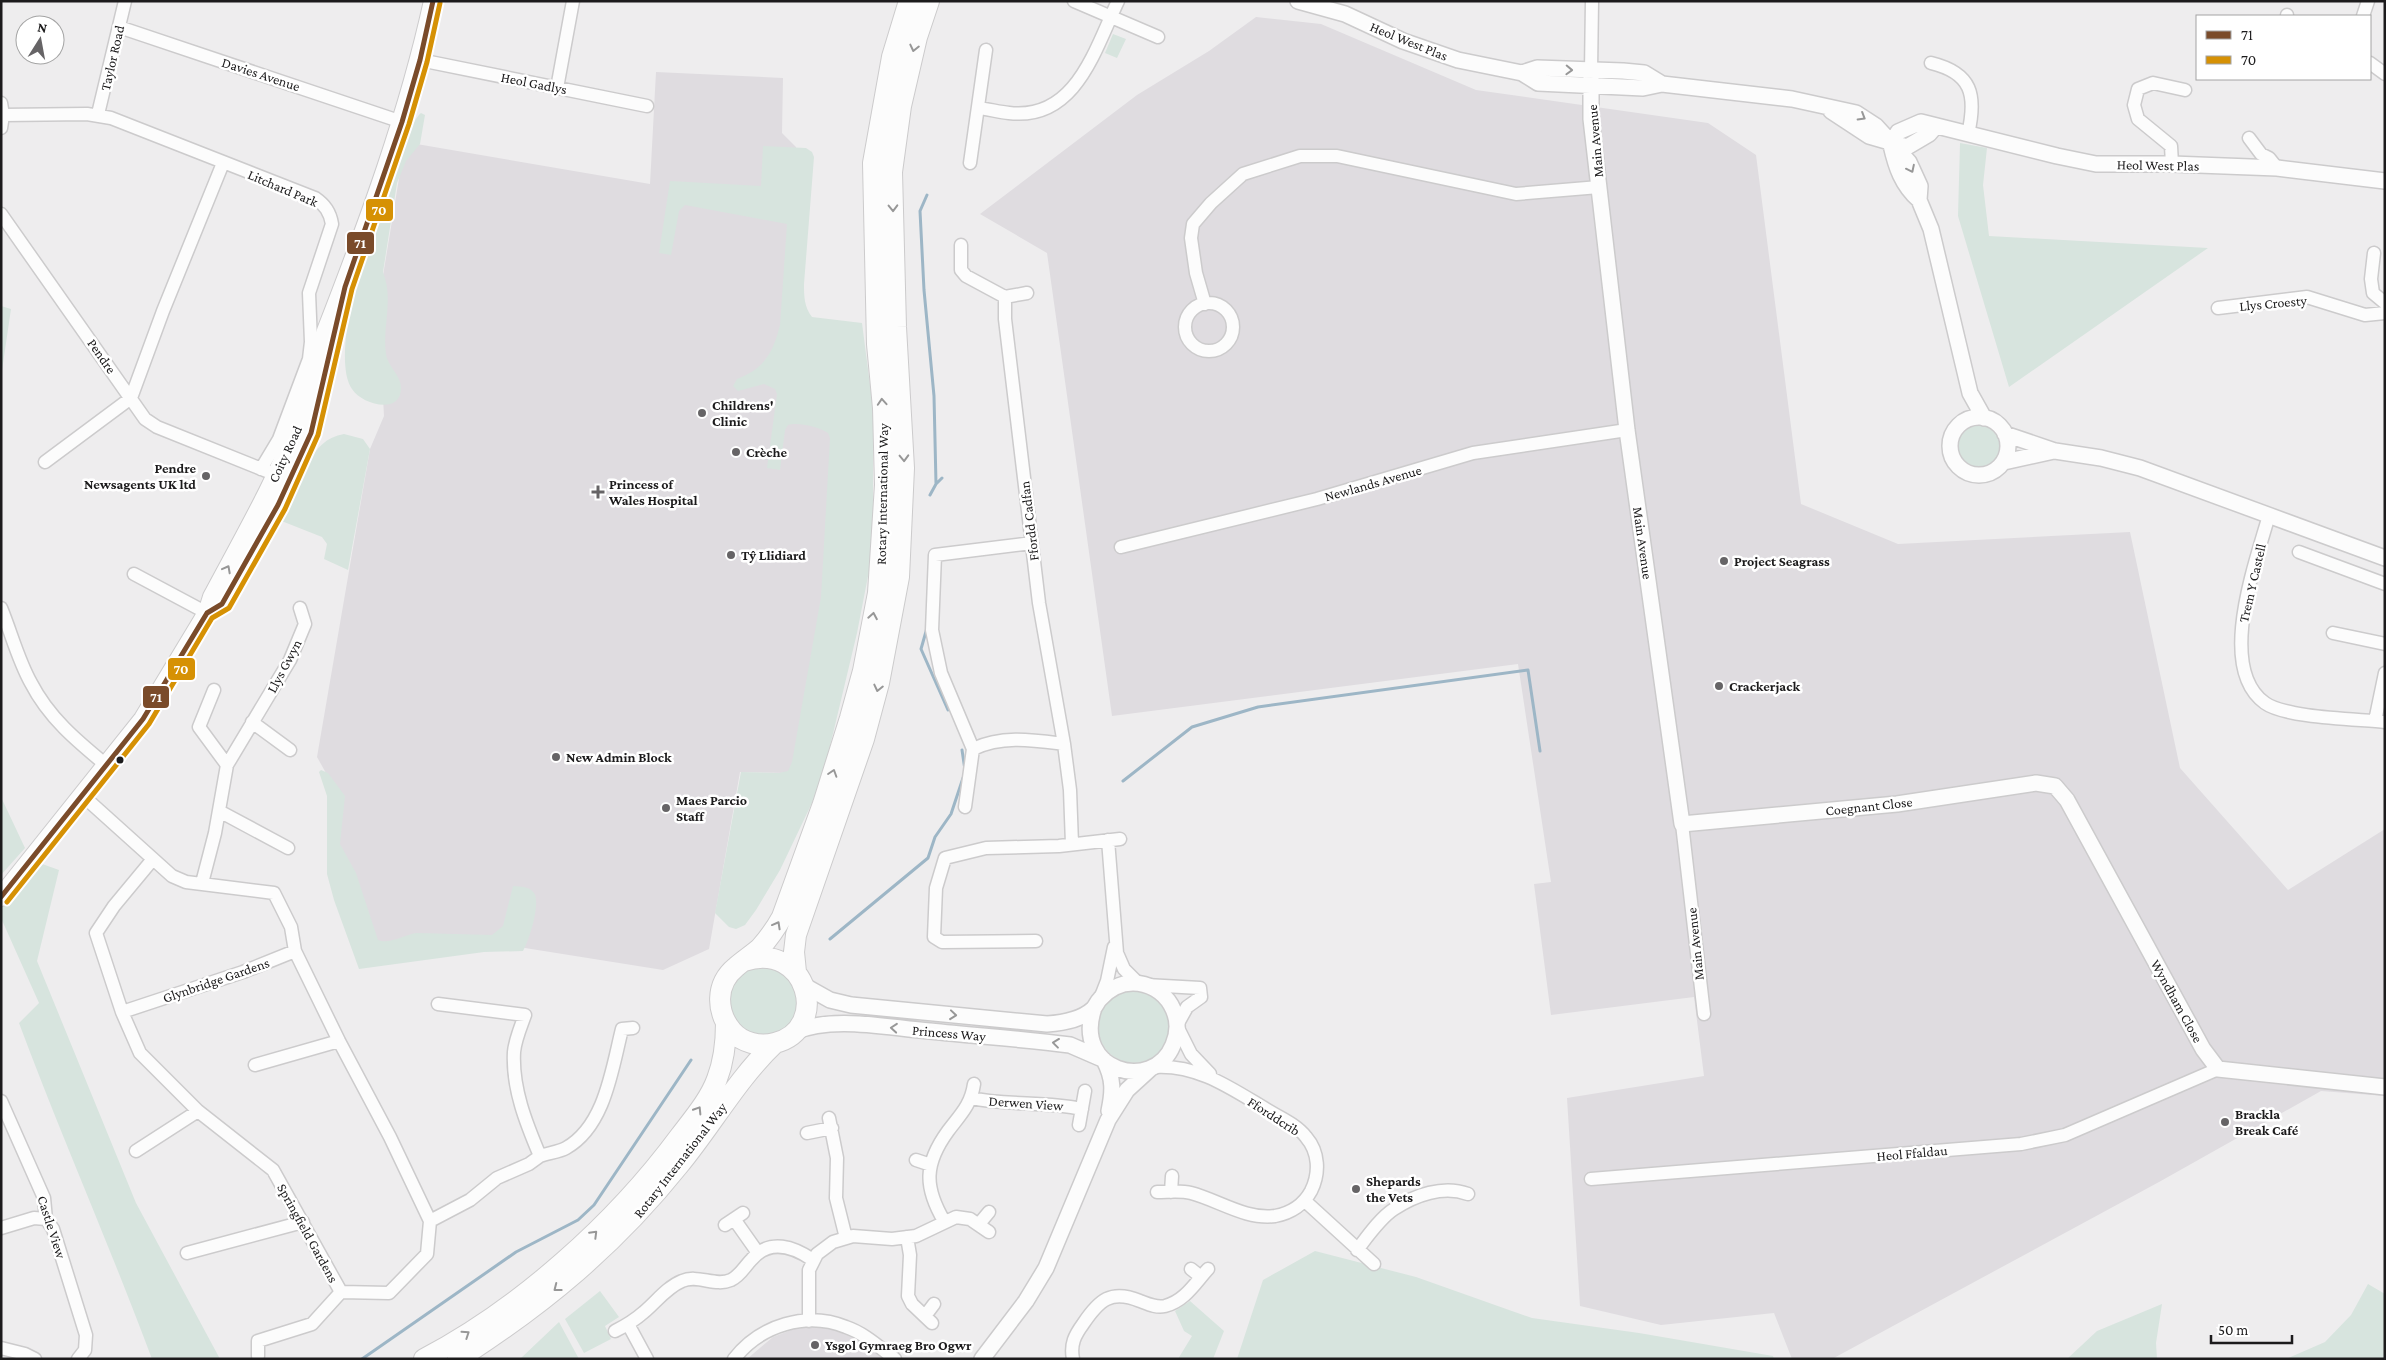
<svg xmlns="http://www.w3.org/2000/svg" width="2386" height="1360" font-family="'Crimson Pro',serif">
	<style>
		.built { fill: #dfdce0 }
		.green { fill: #d7e4de }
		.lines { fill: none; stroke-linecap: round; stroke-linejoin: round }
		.stream { stroke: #9db6c6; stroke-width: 3 }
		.minor-casing { stroke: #cccbcc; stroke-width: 15 }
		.tertiary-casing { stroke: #cccbcc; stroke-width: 18 }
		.secondary-casing { stroke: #cccbcc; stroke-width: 20 }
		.primary-casing { stroke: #cccbcc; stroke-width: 22 }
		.minor { stroke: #fcfcfc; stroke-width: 12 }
		.tertiary { stroke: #fcfcfc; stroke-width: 15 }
		.secondary { stroke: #fcfcfc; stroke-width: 18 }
		.primary { stroke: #fcfcfc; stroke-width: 20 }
		.bus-1-casing { stroke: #fff; stroke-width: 9 }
		.bus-2-casing { stroke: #fff; stroke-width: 9 }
		.bus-1 { stroke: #7a4b2a; stroke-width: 5 }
		.bus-2 { stroke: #d69104; stroke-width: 5 }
		.oneway { stroke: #979797 }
		.poi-dot { fill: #666466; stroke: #fff; stroke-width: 2 }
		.bus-dot { fill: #1c1b1c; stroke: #fff; stroke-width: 2 }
		.labels { text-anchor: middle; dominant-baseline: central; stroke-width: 5; stroke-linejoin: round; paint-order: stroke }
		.street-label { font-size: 14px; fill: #1c1b1c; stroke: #fff }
		.poi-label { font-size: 14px; font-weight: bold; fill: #1c1b1c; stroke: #fff; text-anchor: start }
		.line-badge { stroke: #fff; stroke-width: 2 }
		.badge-label { font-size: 14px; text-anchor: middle; font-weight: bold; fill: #fff }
	</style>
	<rect width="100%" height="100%" fill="#eeedee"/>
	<path class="built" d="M1256,17L1321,24L1476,90L1708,123L1756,155L1801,504L1898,544L2130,532L2180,768L2288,890L2385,829V1096L2321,1091L2159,1182L1832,1359H1792L1774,1313L1661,1325L1580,1306L1567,1098L1704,1076L1694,997L1551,1015L1534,884L1551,882L1518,664L1112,716L1047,253L980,214L1137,95L1209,51Z
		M656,72L783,78L782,133L796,147L800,304L838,441L820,665L800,764L786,773L740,772L709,949L663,970L525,948L495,935L373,949L335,852L340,798L317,757L370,449L384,416L378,306L405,142L650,184Z
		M811,1327H827L843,1332L858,1339L886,1359H747L773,1337L794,1329Z"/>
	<path class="green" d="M1113,34L1126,39L1117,58L1105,53Z
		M421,113L425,115L420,144L406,161L397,183L383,272C394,300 382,326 386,354C388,367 401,375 401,388C401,415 362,405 352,389C340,372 346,331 350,311C355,282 403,127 421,113Z
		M1960,143L1987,148L1983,185L1989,236L2208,248L2009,387L1958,216Z
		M763,146L806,148L812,152L814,157L804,284C804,296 804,307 812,317L862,323L873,408V530L869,571L857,633L821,784L780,870L756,910L745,925L736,929L729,927L715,913L741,772L779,773L788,771L792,762L821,597L830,438L828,433C819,427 798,422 788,425L785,430L780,470L767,468L777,394L775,389L764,384L738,391L733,386L737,379C764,369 773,353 780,325L787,224L685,205L679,211L671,255L659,253L670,181L761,186Z
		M1,306L11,309L1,377Z
		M1957 445a22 22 0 1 1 44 0a22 22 0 1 1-44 0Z
		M344,434L363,439L370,449L348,570L324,559L327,544L322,537L279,520C302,493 304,440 344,434Z
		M321,770L328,773L345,796L340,844L356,873L378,940C390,945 405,934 417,933L492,935L503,926L513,886C521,887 529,886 534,893C541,903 529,941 523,951L484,952L359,969L334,900L327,874V796L319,772Z
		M1,797L25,848L1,875Z
		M31,860L59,870L37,961L136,1203L220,1359H152C110,1246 61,1136 19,1023L39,1003L1,918V897Z
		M756,964L790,976L800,1003L792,1023L773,1036L750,1034L732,1019L728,1012L731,982Z
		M1098 1027a36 36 0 1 1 72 0a36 36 0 1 1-72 0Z
		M1315,1251L1416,1277L1532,1318L1639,1333L1773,1356L1774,1359H1237L1263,1280Z
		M2368,1284L2385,1294V1359H2286L2325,1342L2351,1315Z
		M600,1291L619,1317L605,1326L611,1339L584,1353L565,1319Z
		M1190,1301L1224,1331L1213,1359H1178L1192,1336L1184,1331L1175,1311Z
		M2162,1304L2156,1343L2157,1359H2067L2097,1331Z
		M559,1322L579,1359H520Z"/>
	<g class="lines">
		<path class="stream" d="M927,195L920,211L924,290L934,396L936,484
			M930,495L936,484L942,478
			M927,628L921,649L948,710
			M962,750L965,770
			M1123,781L1192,727L1258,707L1528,670L1540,751
			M830,939L928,858L935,837L951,814L963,778
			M362,1359L516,1252L578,1220L594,1205L691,1060"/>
		<defs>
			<path id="minor" d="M1074,1L1158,37
				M2287,16V15
				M2363,16L2368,1
				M119,27L402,122
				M420,60L647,106
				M1931,63C1972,73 1977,95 1968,134
				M2370,63L2385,74
				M1591,71L1592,1
				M557,88L573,1
				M1,103L3,115L1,128
				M978,108C988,109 999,112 1009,113C1076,121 1095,49 1118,1
				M98,114L125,1
				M3,115L87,114L111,118L315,198C325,205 330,212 332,224L309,293L311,342L309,359L279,439L261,469
				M2249,138L2261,154L2269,158L2277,168
				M970,163L986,50
				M2172,164L2171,146L2138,119L2134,105L2138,89L2153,83L2185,90
				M1,214L145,419L157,427L269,472
				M961,245V270L966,276L1005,297V319L1039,603L1064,744
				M2374,253L2371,279L2373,293L2385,303
				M1005,297L1027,293
				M1185 327a24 24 0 1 1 48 0a24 24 0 1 1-48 0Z
				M1205,304L1196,273L1191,238L1193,224L1211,203L1243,174L1300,156H1337L1516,194L1599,187
				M2218,308L2307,297L2365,315L2385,313
				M45,462L131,398L163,311L223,163
				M2269,515C2256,562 2216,668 2265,703C2286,718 2357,719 2385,722
				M1121,547L1317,499L1473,453L1627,430
				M2299,552L2385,584
				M134,574L207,613
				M1,608C11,632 18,660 31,683C49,718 77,741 106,765
				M2333,633L2385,644
				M214,690L199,727L227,765
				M2375,721L2385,673
				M252,722L290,750
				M973,749L941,673L932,630L935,555L1032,543
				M82,795L172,876L186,882L274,893L291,927L295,951L243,972L122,1012L96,933L114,906L153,859
				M965,807L973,749C1002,735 1033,740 1064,744L1070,790L1072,844
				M219,811L288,848
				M1682,824L1704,1014
				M1108,840L1117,953L1124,969L1139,984
				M202,883L215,833L227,765L290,660L305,624L300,608
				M1036,941L942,942L934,937L936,888L945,858L986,848L1059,846L1120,839
				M1146,985L1200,988L1201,997L1187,1007L1177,1025
				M1100,999L1107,981L1114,947
				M438,1004L525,1015C521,1026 515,1040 514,1052C512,1088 526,1123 540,1156C548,1153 559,1152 566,1148C605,1126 612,1069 622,1029L633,1028
				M122,1012L140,1053L198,1111L273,1170L341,1292L389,1293L427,1254L430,1221L390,1137L339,1041L295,951
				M1177,1026L1191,1054L1210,1074
				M255,1065L339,1041
				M1154,1067C1198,1064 1232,1089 1269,1111C1281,1118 1297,1125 1306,1137C1319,1152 1320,1173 1311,1191C1304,1204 1291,1213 1275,1216C1246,1220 1218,1200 1191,1193C1180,1190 1168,1192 1157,1192
				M971,1098C1008,1106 1045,1101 1082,1109
				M1,1101L44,1198L46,1219L53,1229L86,1335L85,1350L78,1359
				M829,1118L837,1158L836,1198L846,1238
				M1079,1125L1085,1091
				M807,1133L832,1128
				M136,1151L198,1111
				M916,1160L931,1165
				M1591,1179L2021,1144L2065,1135L2218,1069
				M1171,1192L1172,1176
				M1305,1201L1374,1264
				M734,1219L758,1253
				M430,1221L470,1200L497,1178L529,1164L540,1156
				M944,1221C924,1187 924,1164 948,1131C960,1115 971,1105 974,1084
				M979,1224L989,1212
				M725,1225L743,1213
				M1,1228L34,1218L46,1219
				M907,1237L910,1255L908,1296L912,1304L932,1323
				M1357,1250C1367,1237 1380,1218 1394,1209C1415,1195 1443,1185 1468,1194
				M187,1253L303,1222
				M1191,1269L1201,1277
				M925,1316L934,1304
				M809,1321V1270L817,1254L833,1242L853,1236L892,1239L916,1236L956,1217L970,1219L989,1232
				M628,1324L647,1359
				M615,1331C625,1326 635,1320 644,1312C656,1302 667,1287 682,1281C698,1274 715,1287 731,1280C741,1275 744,1267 752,1259C770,1238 794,1247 813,1260
				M1,1348L25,1354L35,1359
				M258,1356V1341L312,1324L341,1292
				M734,1359C760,1325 807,1311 846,1327C864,1333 879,1347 895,1359
				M1073,1359C1070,1344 1075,1335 1083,1324C1099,1300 1111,1289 1140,1301C1148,1304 1156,1308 1165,1306C1185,1301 1195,1283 1208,1269"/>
			<path id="tertiary" d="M1298,1L1345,14L1403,41L1458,60L1522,73L1538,83L1643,88L1662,84L1792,99L1856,113L1876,126L1909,162L1920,186L1919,200L1931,229L1970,393L1984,418
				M1591,71V119L1627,430L1682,824L1897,804L2036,783L2055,786L2067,800L2203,1049L2218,1069L2385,1087
				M1522,73L1537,68L1623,71L1644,73L1662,84
				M1831,111L1869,136L1907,147L1929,134L1935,127
				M1891,144L1898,132L1921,122L2057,156L2096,164H2172L2277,168L2385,181
				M1891,145C1896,167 1902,185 1919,200
				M1950 446a29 29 0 1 1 58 0a29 29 0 1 1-58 0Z
				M2005,434L2055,451L2101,458L2140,468L2385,558
				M2004,462L2054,451
				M805,986L830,1000L851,1005L1047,1024C1063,1023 1081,1020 1093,1009C1096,1006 1097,1002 1100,999C1108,990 1120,983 1133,983C1148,983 1163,991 1171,1005C1178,1017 1179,1031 1173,1045C1153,1094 1072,1071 1094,1008
				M794,1032C833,1015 888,1028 930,1031C977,1036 1024,1039 1070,1045L1100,1058
				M1104,1060C1114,1079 1113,1092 1109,1111
				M982,1359L1026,1301L1046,1268L1108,1120L1127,1090L1150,1069"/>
			<path id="secondary" d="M210,611L222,604C262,534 307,464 323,385
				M1,897L143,719L207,613L212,597C244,537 278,478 302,415C313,388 316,358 326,331C368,223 408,115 433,1"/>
			<path id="primary" d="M744,961C808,940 831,1029 775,1043C760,1047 742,1043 732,1031C716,1012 715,984 736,967C744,960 752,955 760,948C769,938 776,928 782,917L823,804L850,718L863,671L878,593L885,485L883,408L877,344L873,163L892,57L909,1
				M796,972L794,952L796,935L864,739L879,683L899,577L904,468L896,327L892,172L901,106L917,37L929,1
				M424,1359C521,1308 615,1224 680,1136C693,1119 710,1099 717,1079C724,1061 726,1043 726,1023
				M458,1359C544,1304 615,1245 679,1165C712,1125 737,1079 775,1043"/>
		</defs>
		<use href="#minor" class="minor-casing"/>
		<use href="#tertiary" class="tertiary-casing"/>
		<use href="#secondary" class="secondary-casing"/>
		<use href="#primary" class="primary-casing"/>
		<use href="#minor" class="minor"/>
		<use href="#tertiary" class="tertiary"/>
		<use href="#secondary" class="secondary"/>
		<use href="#primary" class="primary"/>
		<defs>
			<path id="bus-1" d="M1,897L143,719L207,613L222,604L278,505L311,433L345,287L402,122L420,60L433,1"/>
			<path id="bus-2" d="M7,902L149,724L212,618L229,608L285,509L318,435L352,289L409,124L427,62L440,3"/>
		</defs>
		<use href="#bus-1" class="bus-1-casing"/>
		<use href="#bus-2" class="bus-2-casing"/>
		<use href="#bus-1" class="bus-1"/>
		<use href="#bus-2" class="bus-2"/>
	</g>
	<defs><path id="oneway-chevron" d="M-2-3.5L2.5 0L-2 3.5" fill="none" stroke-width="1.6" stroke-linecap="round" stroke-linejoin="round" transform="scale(1.25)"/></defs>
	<g class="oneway">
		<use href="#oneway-chevron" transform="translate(914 48) rotate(103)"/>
		<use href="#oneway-chevron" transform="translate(1569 70) rotate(2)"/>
		<use href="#oneway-chevron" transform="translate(1862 117) rotate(31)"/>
		<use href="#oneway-chevron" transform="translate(1911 169) rotate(64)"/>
		<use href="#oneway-chevron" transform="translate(893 208) rotate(89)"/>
		<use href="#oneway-chevron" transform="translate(882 402) rotate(-94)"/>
		<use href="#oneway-chevron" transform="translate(904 458) rotate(88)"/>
		<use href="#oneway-chevron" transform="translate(227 569) rotate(-62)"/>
		<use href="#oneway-chevron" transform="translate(873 616) rotate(-80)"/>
		<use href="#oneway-chevron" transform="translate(878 688) rotate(103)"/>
		<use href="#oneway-chevron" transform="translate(833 773) rotate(-72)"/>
		<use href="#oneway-chevron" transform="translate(777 925) rotate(-61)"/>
		<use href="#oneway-chevron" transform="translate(953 1015) rotate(6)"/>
		<use href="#oneway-chevron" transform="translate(894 1028) rotate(-175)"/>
		<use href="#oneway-chevron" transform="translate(1056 1043) rotate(-173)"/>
		<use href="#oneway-chevron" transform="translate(698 1110) rotate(-58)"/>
		<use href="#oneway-chevron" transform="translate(594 1234) rotate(-45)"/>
		<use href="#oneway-chevron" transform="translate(557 1288) rotate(142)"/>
		<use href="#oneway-chevron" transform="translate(466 1334) rotate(-34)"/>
	</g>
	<g class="poi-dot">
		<circle cx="702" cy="413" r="5"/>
		<circle cx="736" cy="452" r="5"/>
		<circle cx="206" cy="476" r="5"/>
		<path d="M595.5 484.5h5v5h5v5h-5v5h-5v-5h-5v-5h5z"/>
		<circle cx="731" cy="555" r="5"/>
		<circle cx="1724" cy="561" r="5"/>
		<circle cx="1719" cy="686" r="5"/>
		<circle cx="556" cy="757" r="5"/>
		<circle cx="666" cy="808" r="5"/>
		<circle cx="2225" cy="1122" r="5"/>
		<circle cx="1356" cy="1189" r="5"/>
		<circle cx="815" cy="1345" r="5"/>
	</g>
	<circle class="bus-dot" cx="120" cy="760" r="4.5"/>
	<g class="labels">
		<g class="street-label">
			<text transform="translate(1409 41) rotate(22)">Heol West Plas</text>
			<text transform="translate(112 58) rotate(-77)">Taylor Road</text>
			<text transform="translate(261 74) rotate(18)">Davies Avenue</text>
			<text transform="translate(534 83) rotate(11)">Heol Gadlys</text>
			<text transform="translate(1595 141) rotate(-95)">Main Avenue</text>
			<text transform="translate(2158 165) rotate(1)">Heol West Plas</text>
			<text transform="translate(283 188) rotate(23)">Litchard Park</text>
			<text transform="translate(2273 303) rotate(-5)">Llys Croesty</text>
			<text transform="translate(102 356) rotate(55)">Pendre</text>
			<text transform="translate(285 454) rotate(-65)">Coity Road</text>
			<text transform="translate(1373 483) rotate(-16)">Newlands Avenue</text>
			<text transform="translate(882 494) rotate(-89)">Rotary International Way</text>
			<text transform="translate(1029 521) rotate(-97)">Ffordd Cadfan</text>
			<text transform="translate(1643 543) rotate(82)">Main Avenue</text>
			<text transform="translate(2252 583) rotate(-77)">Trem Y Castell</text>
			<text transform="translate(284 666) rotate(-62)">Llys Gwyn</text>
			<text transform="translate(1869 806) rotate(-6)">Coegnant Close</text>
			<text transform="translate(1695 944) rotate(-96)">Main Avenue</text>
			<text transform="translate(216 980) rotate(-19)">Glynbridge Gardens</text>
			<text transform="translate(2177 1001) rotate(61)">Wyndham Close</text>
			<text transform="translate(949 1033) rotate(5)">Princess Way</text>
			<text transform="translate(1026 1103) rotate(4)">Derwen View</text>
			<text transform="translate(1274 1116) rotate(33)">Fforddcrib</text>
			<text transform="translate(1912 1153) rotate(-5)">Heol Ffaldau</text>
			<text transform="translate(680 1160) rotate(-52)">Rotary International Way</text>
			<text transform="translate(52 1227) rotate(72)">Castle View</text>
			<text transform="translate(308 1233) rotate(61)">Springfield Gardens</text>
		</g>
		<g class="poi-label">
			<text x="712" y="405">Childrens'<tspan x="712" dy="16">Clinic</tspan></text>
			<text x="746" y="452">Crèche</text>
			<text x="196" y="468" text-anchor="end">Pendre<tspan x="196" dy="16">Newsagents UK ltd</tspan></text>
			<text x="609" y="484">Princess of<tspan x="609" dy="16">Wales Hospital</tspan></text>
			<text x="741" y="555">Tŷ Llidiard</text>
			<text x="1734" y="561">Project Seagrass</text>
			<text x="1729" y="686">Crackerjack</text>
			<text x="566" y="757">New Admin Block</text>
			<text x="676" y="800">Maes Parcio<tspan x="676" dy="16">Staff</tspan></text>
			<text x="2235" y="1114">Brackla<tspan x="2235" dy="16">Break Café</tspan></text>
			<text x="1366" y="1181">Shepards<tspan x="1366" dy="16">the Vets</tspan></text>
			<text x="825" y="1345">Ysgol Gymraeg Bro Ogwr</text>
		</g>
	</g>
	<g class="line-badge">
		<rect x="365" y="198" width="29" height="24" rx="5" fill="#d69104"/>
		<rect x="346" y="231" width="29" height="24" rx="5" fill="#7a4b2a"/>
		<rect x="167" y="657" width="29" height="24" rx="5" fill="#d69104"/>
		<rect x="142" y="685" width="28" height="24" rx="5" fill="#7a4b2a"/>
	</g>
	<g class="badge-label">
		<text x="379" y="215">70</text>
		<text x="360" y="248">71</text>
		<text x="181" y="674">70</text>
		<text x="156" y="702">71</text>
	</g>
	<rect width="2386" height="1360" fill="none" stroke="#1c1b1c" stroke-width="5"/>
	<rect x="2196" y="15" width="175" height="65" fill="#ffffff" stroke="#a4a4a4"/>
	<rect x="2206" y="31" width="25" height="8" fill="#7a4b2a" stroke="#a4a4a4"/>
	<text x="2241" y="40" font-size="15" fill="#1c1b1c">71</text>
	<rect x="2206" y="56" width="25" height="8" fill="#d69104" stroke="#a4a4a4"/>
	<text x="2241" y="65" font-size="15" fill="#1c1b1c">70</text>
	<g transform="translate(40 40) rotate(11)"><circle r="24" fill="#ffffff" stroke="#a4a4a4"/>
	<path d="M0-4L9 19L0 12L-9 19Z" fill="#666466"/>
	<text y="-8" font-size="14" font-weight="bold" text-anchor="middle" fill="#1c1b1c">N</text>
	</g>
	<path d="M2211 1335v8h81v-8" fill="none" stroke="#1c1b1c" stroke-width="2.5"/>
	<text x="2218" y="1335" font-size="15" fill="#1c1b1c" stroke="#ffffff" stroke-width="4" paint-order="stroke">50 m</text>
</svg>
